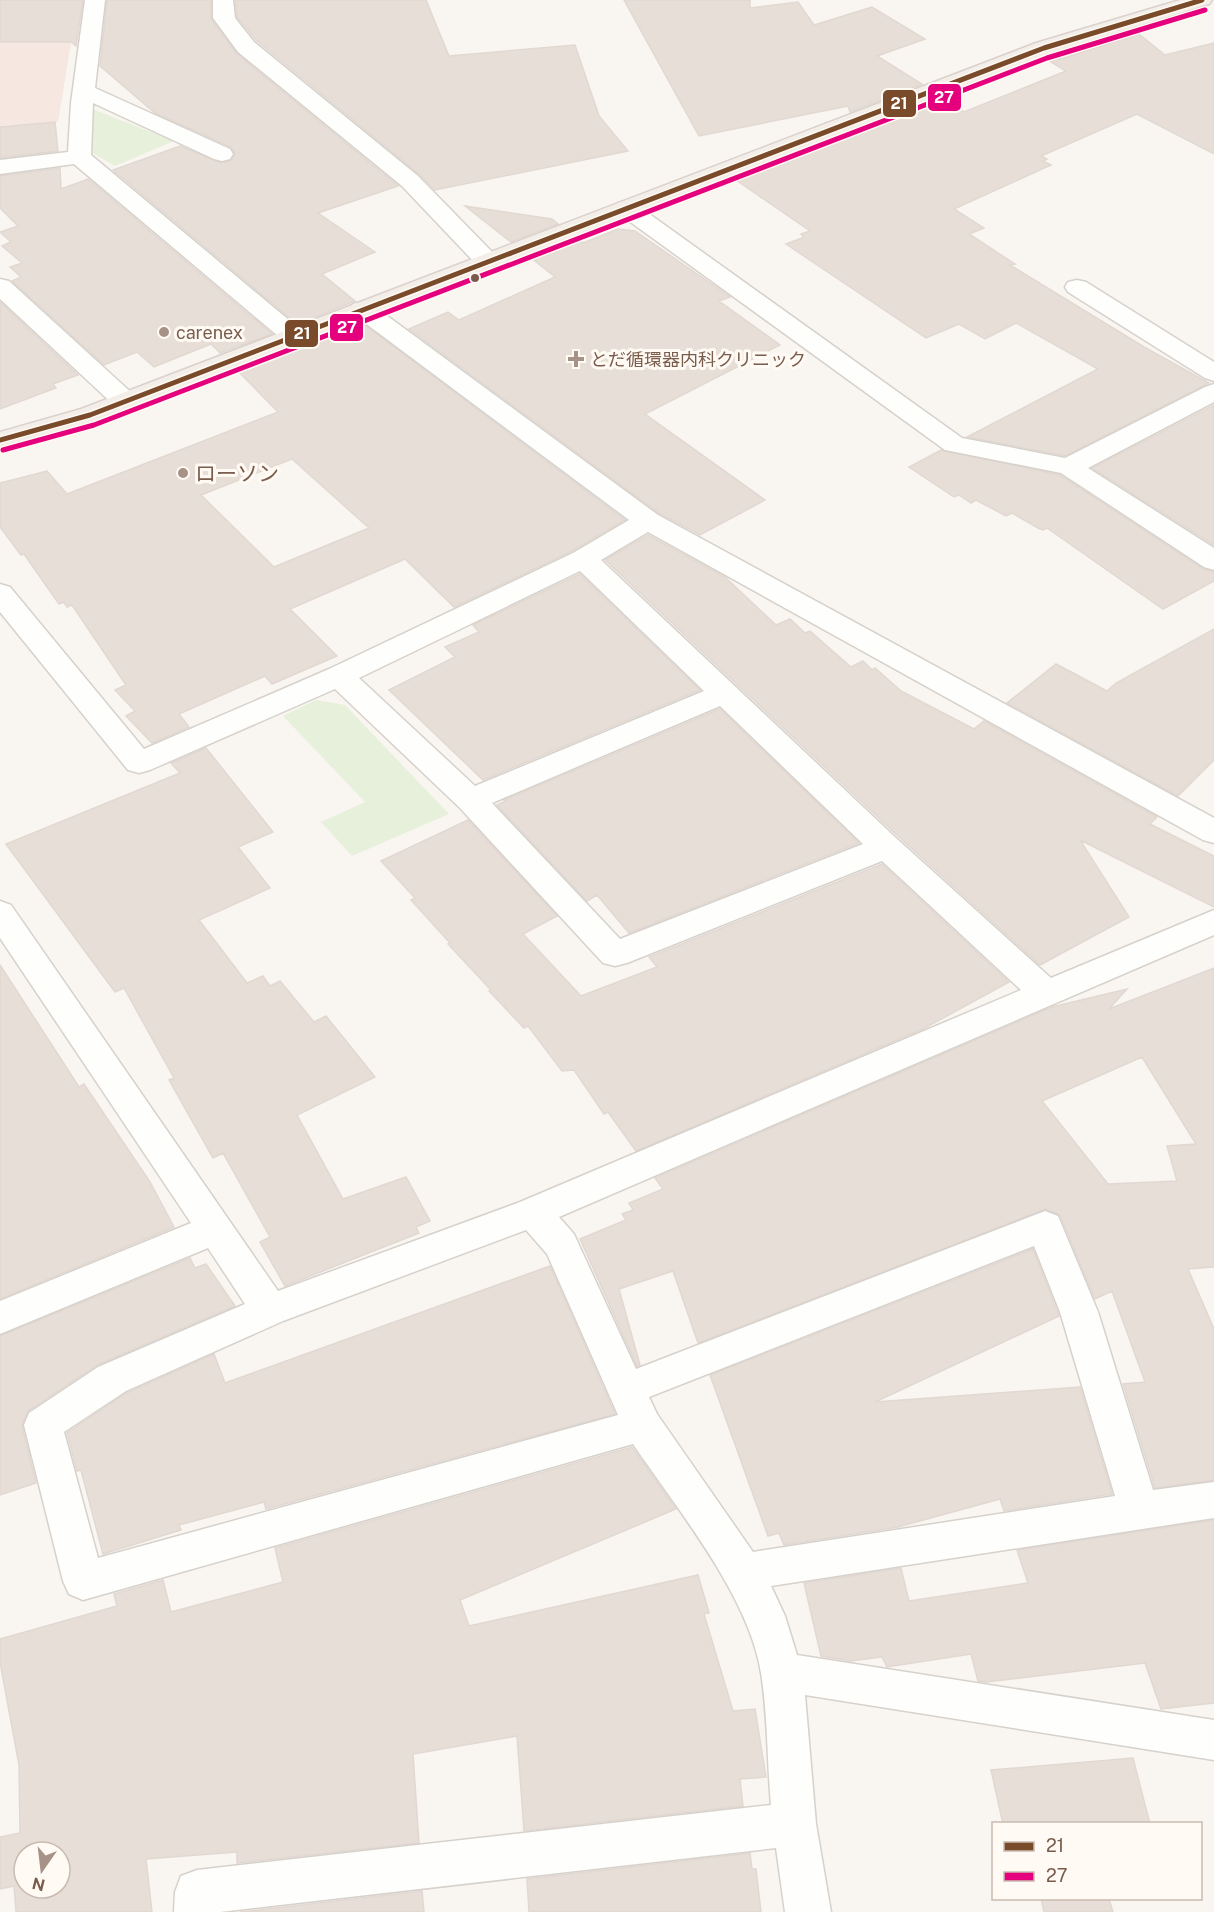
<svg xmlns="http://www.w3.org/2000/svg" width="1214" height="1912" font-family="'Public Sans','Noto Sans JP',sans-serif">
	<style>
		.commercial { fill: #f6e8e1 }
		.green { fill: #e7f0db }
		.building { fill: #e6ded7; stroke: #e2d8d2; stroke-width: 1.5; fill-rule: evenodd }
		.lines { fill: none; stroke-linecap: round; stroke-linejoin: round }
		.street-casing { stroke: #d7d1cb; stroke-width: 3 }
		.primary-casing { stroke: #dad1cc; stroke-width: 3 }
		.street { fill: #fefefd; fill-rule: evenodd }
		.primary { fill: #f3eee8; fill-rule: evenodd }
		.bus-1-casing { stroke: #fffaf3; stroke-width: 8 }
		.bus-2-casing { stroke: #fffaf3; stroke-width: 8 }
		.bus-1 { stroke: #7a4b2a; stroke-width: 5 }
		.bus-2 { stroke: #e5007d; stroke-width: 5 }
		.bus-dot { fill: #7a5c4d; stroke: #fffaf3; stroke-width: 2 }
		.poi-dot { fill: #a69286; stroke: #fffaf3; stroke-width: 2 }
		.labels { text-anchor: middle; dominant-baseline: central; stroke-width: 6; stroke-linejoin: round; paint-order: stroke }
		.far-poi-label { font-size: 18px; fill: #7a5c4d; stroke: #fffaf3; text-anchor: start }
		.poi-label { font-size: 21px; fill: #7a5c4d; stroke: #fffaf3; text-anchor: start }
		.line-badge { stroke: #fffaf3; stroke-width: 2 }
		.badge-label { font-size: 16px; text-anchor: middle; font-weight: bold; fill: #fff }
	</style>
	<rect width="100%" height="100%" fill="#f9f5f0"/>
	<path class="commercial" d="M0,0H78L58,122L0,126Z"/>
	<path class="green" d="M92,109L174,141L115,166L89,151Z
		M316,700L345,705L449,814L352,856L321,822L365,802L283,716Z"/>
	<path class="building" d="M0,0H83L76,46L71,42H0Z
		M107,0H211V19L237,54L398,186L318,213L375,252L322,274L355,301L297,324L113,170L180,146L221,163L232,160L235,153L231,147L155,113L100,66Z
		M235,0H426L449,56L575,45L599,116L628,151L435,190L419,174L256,40L237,17Z
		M624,0H750V8L798,2L814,25L872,7L925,39L877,56L922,84L850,112L848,106L699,136Z
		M1139,34L1165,55L1214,43V154L1137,114L1041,156L1047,159L1043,161L1051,165L954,209L984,228L969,234L1015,264L1010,265L1144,347L1209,383L1065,456L967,437L1098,369L1016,323L985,339L959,324L926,338L786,244L802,238L803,236L801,234L810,231L736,180L942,98L964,112L1066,71L1051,62Z
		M55,122L58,151L0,158V127Z
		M60,168L61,189L88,179L272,334L220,353L211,344L154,367L137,352L104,365L12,281L21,277L10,267L22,263L2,246L11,242L0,232L18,226L0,208V176Z
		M465,206L552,219L558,224L511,242Z
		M618,229L635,231L713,285L730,297L719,301L780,345L645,414L765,500L700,535L659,513L409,329L448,312L459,320L555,277L530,257L578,239L583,243Z
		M0,302L78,375L53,384L56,388L0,409Z
		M361,322L625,520L572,551L454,607L405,559L290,609L337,656L272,684L265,676L179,714L189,727L152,743L126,716L135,711L115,690L126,685L72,605L67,607L64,602L59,604L24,554L21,555L0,527V483L47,471L67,494L278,412L237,370ZM292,459L369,528L274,567L201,495Z
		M1214,405V545L1092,468Z
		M941,450L1060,475L1203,569L1214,572V581L1163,609L1047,528L1043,530L1038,528L1012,513L1006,516L976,500L971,503L959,495L954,497L909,467Z
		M648,535L725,577L776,625L790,619L805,633L810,631L851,667L863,661L872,670L875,668L901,691L974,729L984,721L1157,817L1150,824L1214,856V907L1080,840L1129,917L1040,965L899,837L605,560Z
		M580,574L700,690L483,780L389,690L455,657L445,647L479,632L473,625Z
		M1214,629V760L1178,796L1007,703L1056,664L1107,691L1116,683Z
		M720,709L859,843L629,933L597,895L587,901L497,805L506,801L504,800Z
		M206,748L273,832L238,847L270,888L199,920L247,983L263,976L270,986L280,981L314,1022L326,1016L375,1077L297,1115L343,1199L406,1177L430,1221L416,1227L419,1233L285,1286L260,1242L270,1237L223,1153L213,1158L169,1080L174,1078L124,988L115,992L6,844L180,773L171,763Z
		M468,820L557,916L523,934L581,996L657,967L649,957L882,864L1009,982L923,1029L636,1151L608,1112L604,1114L574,1070L562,1071L528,1026L524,1028L489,991L491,990L448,944L450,943L411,900L415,898L381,861Z
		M0,965L79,1087L84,1084L150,1182L174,1227L0,1299Z
		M1214,968V1267L1188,1269L1214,1329V1480L1155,1488L1123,1384L1145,1382L1112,1291L1095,1299L1060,1215L1046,1209L698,1343L673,1271L619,1289L640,1365L637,1366L580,1239L626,1220L622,1214L633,1210L629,1203L663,1189L655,1178L1052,1007L1127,989L1109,1009ZM1142,1057L1196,1144L1167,1146L1177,1181L1108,1184L1042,1101Z
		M1033,1249L1059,1316L875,1402L1080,1387L1112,1494L1004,1511L1000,1499L898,1527L784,1545L779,1533L768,1536L710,1375Z
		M190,1258L195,1268L206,1264L235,1306L97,1365L28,1411L22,1426L36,1483L0,1495V1336Z
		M550,1266L615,1414L266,1509L264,1502L179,1525L181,1530L103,1554L81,1470L77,1471L67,1433L127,1393L214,1354L225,1383Z
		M632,1447L676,1509L460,1600L469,1626L698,1575L709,1613L704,1614L733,1711L755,1709L766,1777L740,1779L743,1806L524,1831L517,1736L413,1754L419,1843L237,1863V1852L146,1859L152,1912H16L14,1886L0,1889V1837L20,1833L19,1765L0,1662V1639L117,1606L114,1594L163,1580L171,1612L283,1582L275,1548ZM24,1852H60V1888H24Z
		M1214,1520V1703L1161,1709L1145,1663L986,1682L978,1681L971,1654L887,1667L882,1657L851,1661L821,1656L804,1583L901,1568L909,1601L1028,1583L1017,1550Z
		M1133,1758L1150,1824H1003L991,1770Z
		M750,1853L752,1869H756L761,1912H529L527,1879Z
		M422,1891L424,1912H240Z
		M1041,1899H1109L1113,1912H1044Z"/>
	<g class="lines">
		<defs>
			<path id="street" d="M85,0H105L95,88L230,149L233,154L230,159L222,161L214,159L93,103L91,155L302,331L306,336L302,341L293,344L284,341L74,164L0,174V160L68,152L71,103Z
				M213,0H233L235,18L254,42L418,176L496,256L499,261L496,266L487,268L478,266L402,186L238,52L213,18Z
				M626,201L634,203L962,438L1065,458L1205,387L1214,384V402L1088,468L1214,548V570L1204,567L1061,473L945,450L618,213L614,208L618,203Z
				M0,279L9,281L134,395L138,401L134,407L125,409L116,407L0,299Z
				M1077,280L1086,282L1214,362V381L1205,378L1068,292L1065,287L1068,282Z
				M362,302L371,304L658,515L1214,818V843L1203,840L648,532L601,560L897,839L1051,978L1214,910V935L559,1217L574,1234L579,1245L636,1369L1032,1216L1045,1211L1058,1216L1098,1312L1153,1490L1214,1482V1518L771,1586L785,1616L797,1655L1214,1720V1760L805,1695L816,1824L831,1912H785L776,1848L220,1912H174L175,1892L181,1876L197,1870L771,1805C767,1762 768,1716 761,1673C749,1596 677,1509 633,1444L83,1600L69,1594L63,1581L24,1425L29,1413L98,1367L245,1304L208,1248L0,1334V1301L191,1223L0,938V901L11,905L278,1291L520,1202L1021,990L882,861L627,963L615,966L603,963L460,808L335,689L150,770L139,773L128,770L0,612V584L10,587L144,749L329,669L573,553L629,520L353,314L350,309L353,304ZM580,571L704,691L475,786L359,678ZM720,706L863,844L620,939L492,803ZM526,1230L547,1254L618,1415L98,1558L64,1432L126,1391L283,1321ZM1034,1246L1060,1312L1115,1496L753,1552L657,1414L649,1397Z"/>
			<path id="primary" d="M1180,0H1212L1209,4L1052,53L99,421L0,448V432L81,409L1036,43Z"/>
		</defs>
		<use href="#street" class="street-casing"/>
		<use href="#primary" class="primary-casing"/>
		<use href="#street" class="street"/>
		<use href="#primary" class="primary"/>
		<defs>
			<path id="bus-1" d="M0,440L90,415L1044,48L1202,0"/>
			<path id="bus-2" d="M3,450L94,425L1047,58L1205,10"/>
		</defs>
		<use href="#bus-1" class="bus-1-casing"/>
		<use href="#bus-2" class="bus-2-casing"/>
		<use href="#bus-1" class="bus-1"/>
		<use href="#bus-2" class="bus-2"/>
	</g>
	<circle class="bus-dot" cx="475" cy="278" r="5"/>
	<g class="poi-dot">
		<circle cx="164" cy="332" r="6"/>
		<path d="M573 350h6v6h6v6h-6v6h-6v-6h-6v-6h6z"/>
		<circle cx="183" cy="473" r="6"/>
	</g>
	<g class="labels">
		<g class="far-poi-label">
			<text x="176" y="332">carenex</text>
			<text x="590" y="359">とだ循環器内科クリニック</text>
		</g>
		<g class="poi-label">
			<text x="195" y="473">ローソン</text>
		</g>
	</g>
	<g class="line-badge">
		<rect x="927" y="83" width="35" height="29" rx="6" fill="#e5007d"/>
		<rect x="882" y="89" width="35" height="29" rx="6" fill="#7a4b2a"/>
		<rect x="329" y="313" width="35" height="29" rx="6" fill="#e5007d"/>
		<rect x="284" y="319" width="35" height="29" rx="6" fill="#7a4b2a"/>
	</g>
	<g class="badge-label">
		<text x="944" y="103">27</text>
		<text x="899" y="109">21</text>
		<text x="347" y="333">27</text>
		<text x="302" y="339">21</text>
	</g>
	<rect x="992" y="1822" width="210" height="78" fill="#fffaf3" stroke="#cabbb1" stroke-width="1.5"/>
	<rect x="1004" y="1842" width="30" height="9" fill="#7a4b2a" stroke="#cabbb1" stroke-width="1.5"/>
	<text x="1046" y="1852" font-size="18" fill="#7a5c4d">21</text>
	<rect x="1004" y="1872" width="30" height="9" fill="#e5007d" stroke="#cabbb1" stroke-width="1.5"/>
	<text x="1046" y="1882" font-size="18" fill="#7a5c4d">27</text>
	<g transform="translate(42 1870) rotate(194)"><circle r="28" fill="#fffaf3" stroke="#cabbb1" stroke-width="1.5"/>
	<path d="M0-4.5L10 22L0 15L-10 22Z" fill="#a69286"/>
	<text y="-9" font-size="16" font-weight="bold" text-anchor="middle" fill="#7a5c4d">N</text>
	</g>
</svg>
